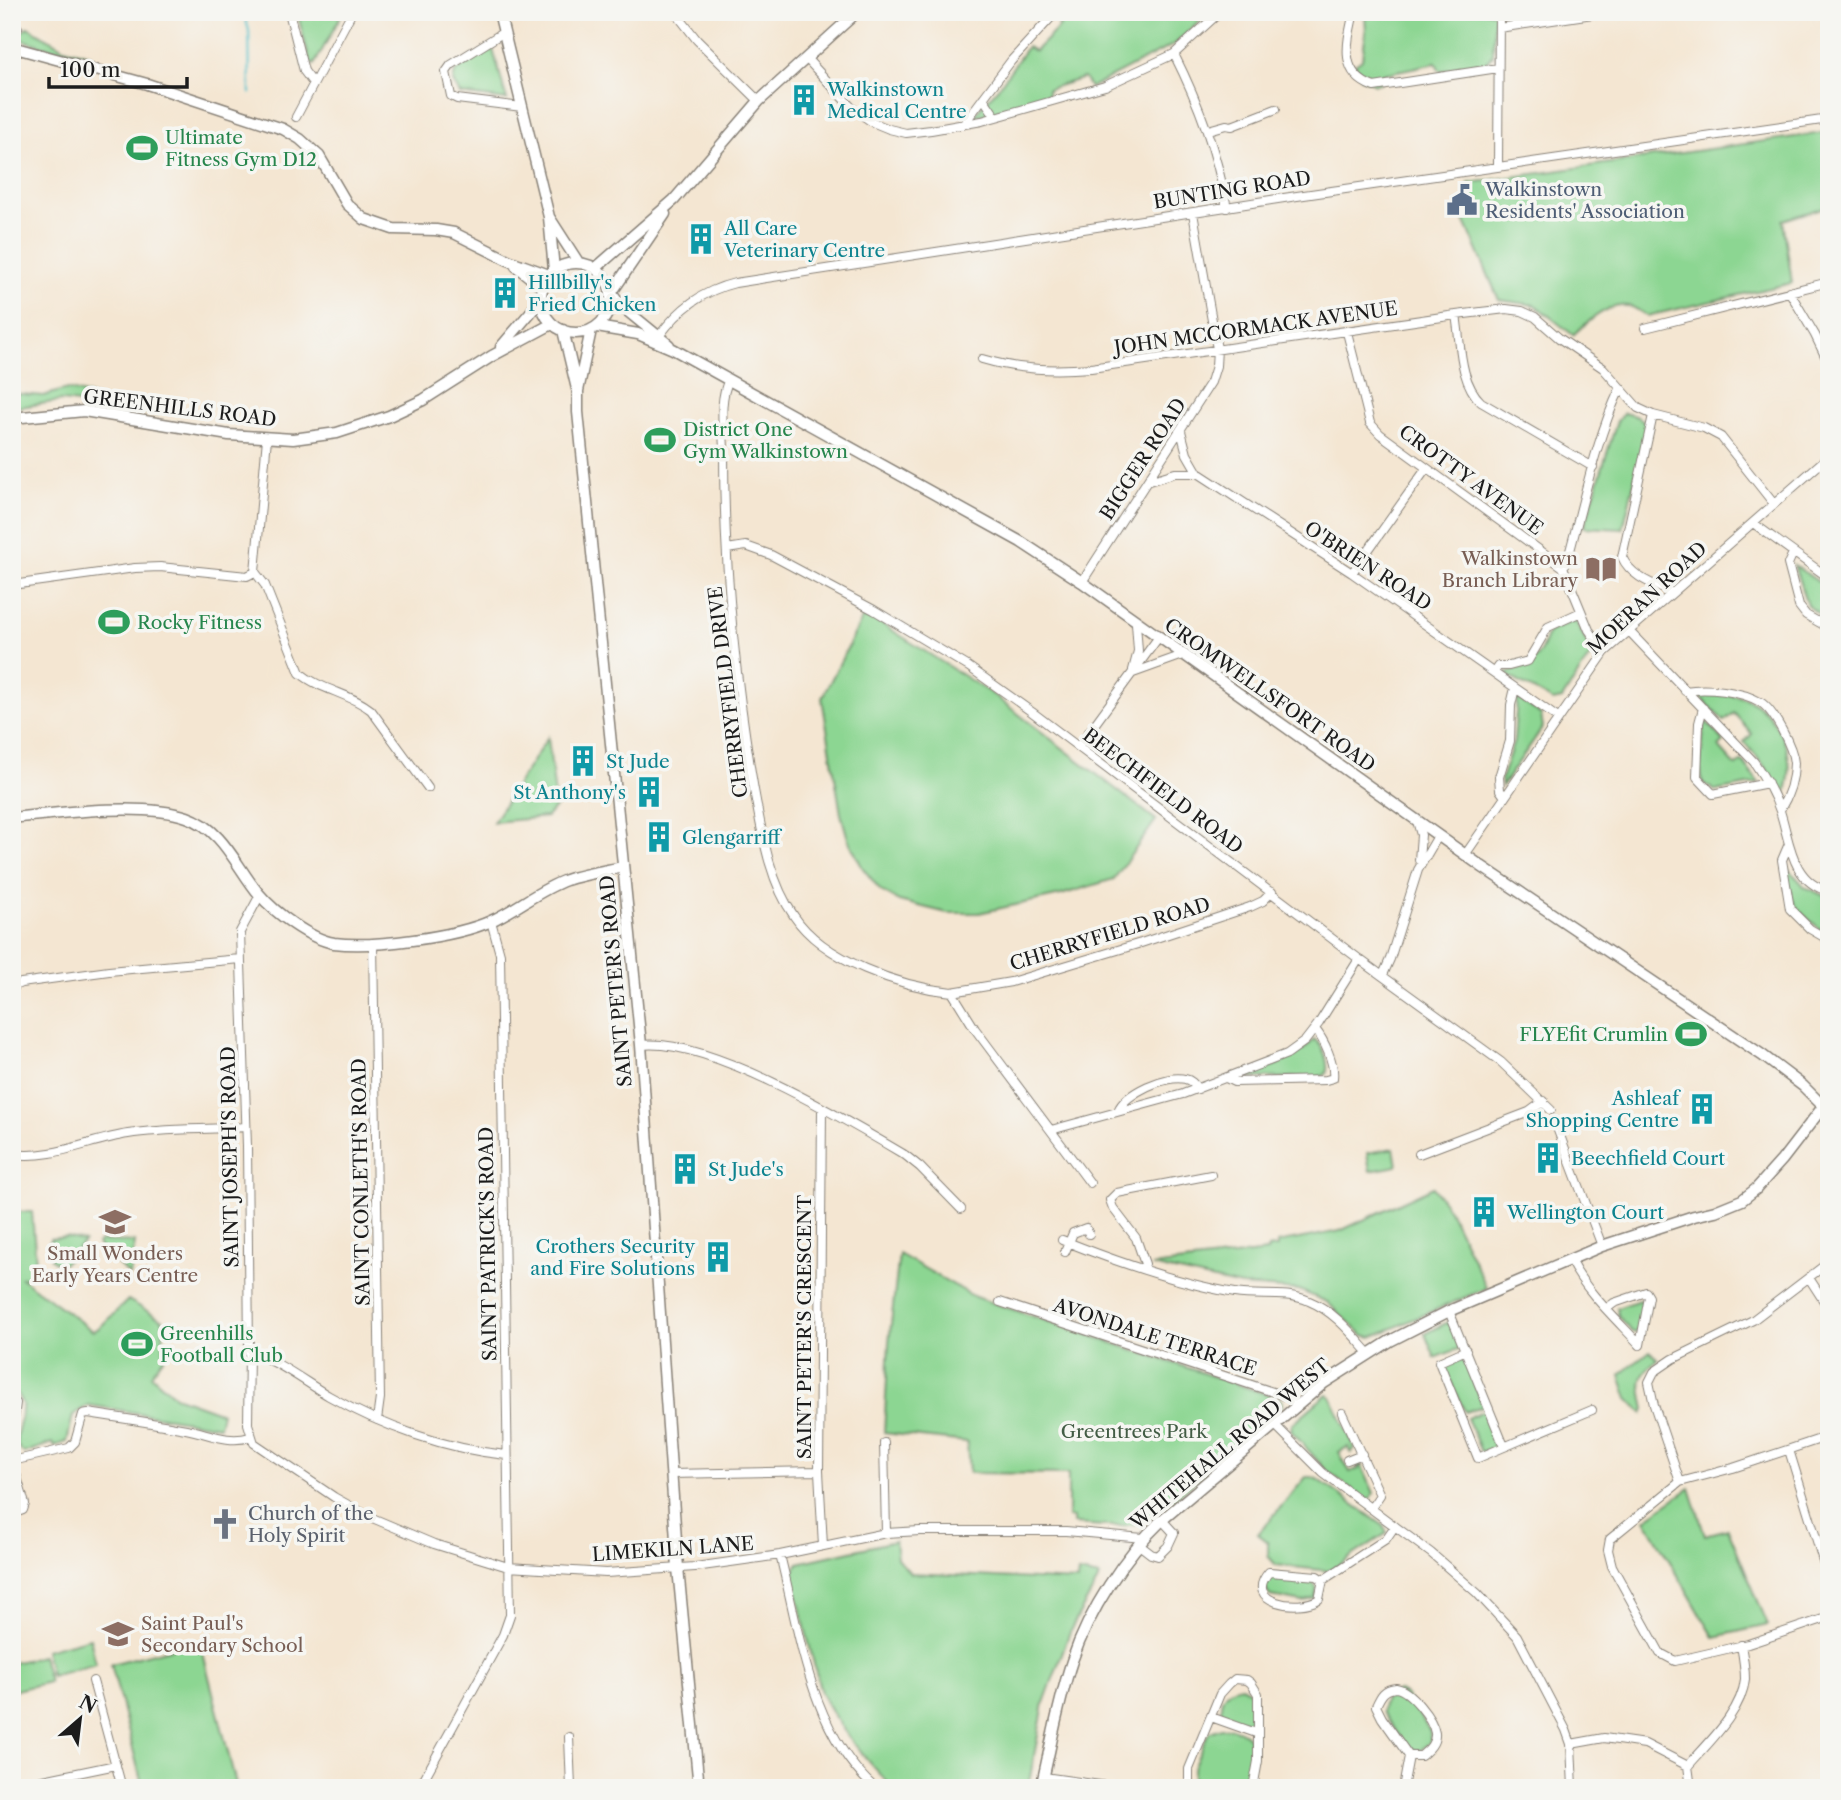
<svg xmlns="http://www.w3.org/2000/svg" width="1841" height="1800" font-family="'Libre Caslon Text',serif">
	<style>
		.green { fill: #8cd692; stroke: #547957; stroke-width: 2 }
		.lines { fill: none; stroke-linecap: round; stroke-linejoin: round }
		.stream { stroke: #52c0ca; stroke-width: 2.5 }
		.street-casing { stroke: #888177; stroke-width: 10 }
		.secondary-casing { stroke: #888177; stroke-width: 13 }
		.street { stroke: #fff; stroke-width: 8 }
		.secondary { stroke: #fff; stroke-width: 10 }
		.labels { text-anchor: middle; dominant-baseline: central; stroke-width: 7; stroke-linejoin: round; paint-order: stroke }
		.culture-label { font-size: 19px; fill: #0d838f; stroke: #f6f6f2; text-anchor: start }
		.leisure-label { font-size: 19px; fill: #27864d; stroke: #f6f6f2; text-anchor: start }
		.service-label { font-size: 19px; fill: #4e5e75; stroke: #f6f6f2; text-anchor: start }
		.street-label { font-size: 19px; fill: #1c1c1c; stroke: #f6f6f2 }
		.education-label { font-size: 19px; fill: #785e54; stroke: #f6f6f2; text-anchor: end }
		.park-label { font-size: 19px; fill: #435d45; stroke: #f6f6f2 }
		.worship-label { font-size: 19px; fill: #5b616d; stroke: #f6f6f2; text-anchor: start }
	</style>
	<rect width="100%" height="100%" fill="#f6f6f2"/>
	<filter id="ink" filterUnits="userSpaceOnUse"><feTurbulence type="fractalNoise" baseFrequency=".0143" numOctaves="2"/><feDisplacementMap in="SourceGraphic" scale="14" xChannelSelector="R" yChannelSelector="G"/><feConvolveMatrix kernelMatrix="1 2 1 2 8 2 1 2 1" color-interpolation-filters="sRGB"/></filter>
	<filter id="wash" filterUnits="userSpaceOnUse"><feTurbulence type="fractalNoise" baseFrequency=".00686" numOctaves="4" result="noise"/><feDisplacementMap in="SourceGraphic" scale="28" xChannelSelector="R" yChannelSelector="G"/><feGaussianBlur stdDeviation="1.57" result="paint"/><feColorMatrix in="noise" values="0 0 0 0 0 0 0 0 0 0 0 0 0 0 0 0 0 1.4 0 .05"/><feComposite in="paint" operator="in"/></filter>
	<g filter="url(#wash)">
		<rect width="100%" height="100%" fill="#f4e6d2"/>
		<path class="green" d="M297,12H343L314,65L310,62Z
			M1064,12H1210L1175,44L1090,88L1084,78L1048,89V98L973,117L998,88L1027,47L1035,51L1060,26L1056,20Z
			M1360,12H1495L1493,55L1485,63L1440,71L1436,63L1383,74L1380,83L1375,84L1361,78L1355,64L1362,59L1366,31L1365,16Z
			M28,27L64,48L90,55L87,59L12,37V34L18,35Z
			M492,46L507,100L460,94L453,82L455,72Z
			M1829,132V206L1783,220L1792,283L1647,316C1642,313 1637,309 1632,307C1610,300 1588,322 1573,335L1535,305L1499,300L1463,217L1474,213L1469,183Z
			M67,389L159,415L115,407L61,401L12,408V393L43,396Z
			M1624,413L1638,417L1648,424L1623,529L1584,527L1617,421Z
			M1794,565L1829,589V622L1807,605Z
			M865,613L995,696L1156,820L1114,879L1061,895L979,913H947L899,901L881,891L862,867L848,839L841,814L822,698Z
			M1575,620L1592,653L1562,699L1553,701L1505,674C1533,664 1539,662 1548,632Z
			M1709,694C1719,695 1732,694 1741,697C1770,705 1793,745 1789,775C1789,782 1786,789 1785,796H1781L1767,769L1744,742L1752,734L1734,713L1724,721L1700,697Z
			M1517,698L1541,715L1543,727L1502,786L1501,779L1514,741Z
			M1705,720L1724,742L1719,747L1736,766L1742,761L1759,783L1716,791L1703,783L1700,769Z
			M548,737L556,806L547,817L493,822Z
			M1786,866L1805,887L1829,898V933L1824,932C1794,908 1790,905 1786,866Z
			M1314,1039C1323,1045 1330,1064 1326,1074L1320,1077L1245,1078C1268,1068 1297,1059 1314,1039Z
			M1394,1148L1397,1166L1370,1171L1367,1153Z
			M1433,1187L1449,1210L1487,1288L1372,1337L1363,1335L1327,1302L1299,1290L1241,1286L1152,1266L1267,1252L1268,1248L1277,1247V1243L1340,1231Z
			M32,1212L37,1276L21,1278L93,1331L99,1328L128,1300L163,1320L164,1357L151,1375L175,1396L222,1413L219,1426L88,1405L73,1415L67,1442L54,1446L52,1443L24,1453C7,1443 25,1420 22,1404C21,1400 18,1397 17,1393L12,1392V1212Z
			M67,1237L84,1242L61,1266L51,1259L50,1239Z
			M100,1241L135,1242L130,1276L97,1244Z
			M899,1254L975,1297L1275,1397L1282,1400V1406L1154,1517C1129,1531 1100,1525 1073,1524V1518L1068,1517V1474L969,1473L967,1442L884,1433L889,1342Z
			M1639,1300L1644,1302L1640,1329L1635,1333L1632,1332L1618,1315L1617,1308Z
			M1450,1321L1461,1348L1435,1358L1425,1334Z
			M1650,1351L1658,1360C1636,1376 1640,1385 1645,1409L1643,1413L1628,1399L1620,1375Z
			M1464,1356L1483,1406L1465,1412L1443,1365Z
			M1327,1394L1331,1397L1355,1448L1351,1453L1348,1447L1339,1452L1350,1472L1359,1469L1357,1464H1361L1374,1493L1370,1500L1365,1499L1326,1470L1291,1431L1292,1424Z
			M1485,1410L1495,1441L1490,1449L1481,1452L1467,1418Z
			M1306,1477H1312L1319,1480L1384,1526L1387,1533L1329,1571L1276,1565L1268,1556V1542L1258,1534Z
			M1690,1488L1705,1535L1728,1529L1768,1625L1714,1637L1645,1519Z
			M895,1541L897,1558L910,1573L1077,1581L1078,1573L1100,1577L1071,1629L1044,1703L1028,1788H895L890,1785C863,1756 839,1728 821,1693L792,1574L798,1563Z
			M1276,1574L1311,1581L1317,1588L1315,1598L1303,1602L1270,1596L1265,1588L1266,1581Z
			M90,1638L96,1664L51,1676L45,1650Z
			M200,1641L237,1788H143L111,1664Z
			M42,1656L49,1682L12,1691V1663Z
			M1241,1686L1251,1691L1254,1700L1250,1720L1240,1723L1222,1714C1218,1699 1226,1688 1241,1686Z
			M1398,1691L1405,1694L1430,1731V1742L1420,1751L1408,1748L1382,1712C1382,1699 1387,1695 1398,1691Z
			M1221,1728C1263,1727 1253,1760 1247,1788H1193V1768L1207,1736L1210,1732Z"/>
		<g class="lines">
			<path class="stream" d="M244,12L249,31L250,93"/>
		</g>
	</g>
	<g filter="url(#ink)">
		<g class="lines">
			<defs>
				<path id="street" d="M289,12L304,71L313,83
					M675,12L697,40L759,101
					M1354,12C1347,43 1338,74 1374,87L1498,68
					M12,26L18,28
					M1499,28L1606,12
					M504,32L451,65L446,72L451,96L457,99L522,107
					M1174,54C1200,106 1216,150 1227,208
					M806,58L852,108L872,122L889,129L906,133L931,130L982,121L1105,86L1174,54L1220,12
					M983,98L996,117
					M296,117L352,12
					M963,125L1011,61L1056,12
					M1208,130L1226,125L1232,126L1276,109
					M1498,166L1499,12
					M1789,291L1815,335L1829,364
					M1456,315C1461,344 1459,381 1481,402L1593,467
					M1645,328L1829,282
					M1347,332L1370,423L1380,434L1563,567
					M659,336C679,309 702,291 735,283L1297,196L1829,119
					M982,359C1019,370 1053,371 1091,368L1456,315L1506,309L1522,311L1535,317L1559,338L1603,368L1638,408L1653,415L1704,428L1721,437L1774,504
					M729,380C718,400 724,431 724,453C724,565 735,680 754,790C762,832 769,881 794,916C823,960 901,987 952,992L975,1029L1090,1183
					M1653,415L1622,557C1631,577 1653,584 1672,593
					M1181,431L1187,454L1198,473
					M1149,481L1175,473H1198L1352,573L1558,718
					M1753,523L1829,578
					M727,549L746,546L771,555L874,610L969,667L1032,712L1359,959L1501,1062L1551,1110
					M1793,553L1788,564L1799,606L1806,615L1829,628
					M1563,567L1567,562C1582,508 1596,438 1620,389
					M1563,567L1589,630L1605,652
					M255,572L265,585L300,673C320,690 350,693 371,710L428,788
					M1352,573L1426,469
					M1082,582L1211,382L1216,366L1217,349L1193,213
					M12,585L135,568L160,567L247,576L255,572L267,438
					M1629,631L1754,762C1765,778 1774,793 1780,811C1790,841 1791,882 1829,891
					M1133,670L1138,651L1136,623
					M1494,672L1498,666H1509L1528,661L1548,627L1581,612
					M1133,673L1183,655
					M1685,691C1707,687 1741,691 1760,702C1774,710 1793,748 1794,763C1794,780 1788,797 1780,810
					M1703,708L1699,723L1697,777L1713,794L1768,783
					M1078,747L1158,638
					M1505,797L1500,790L1499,777L1510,741L1511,705L1515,688
					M1417,821L1421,835L1419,860
					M1788,846L1782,860L1790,909L1810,929L1829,940
					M1465,855L1605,652L1829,456
					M260,895L240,932L247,1146L249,1352L248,1424L254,1443L334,1497L370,1517L434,1544L508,1567L606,1573L695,1567L780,1555L886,1533L920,1531H1066L1143,1538
					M373,943L380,1398L377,1420
					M1383,975L1390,959L1418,870L1438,836
					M12,987L21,983L109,971L240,959
					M952,992L1011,982L1141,943L1250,907L1263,901L1272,892
					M641,1045C708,1037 846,1120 905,1155L920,1167L961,1209
					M1226,1078L1234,1082L1326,1080L1333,1078C1335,1063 1324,1040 1315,1029
					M822,1109L819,1471L823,1546
					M1118,1111C1125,1093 1167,1074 1185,1079C1191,1080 1194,1084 1198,1089
					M1554,1120L1602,1246
					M1051,1130L1183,1094L1287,1054L1305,1041L1319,1023L1359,959
					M12,1154C52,1160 89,1140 128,1134C165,1128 208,1130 246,1127
					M1419,1154L1529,1112L1544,1101
					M1062,1240C1117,1262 1176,1283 1235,1293C1259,1297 1287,1291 1309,1301C1334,1311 1352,1334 1369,1353
					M1065,1252L1073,1233L1086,1228L1089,1234
					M1570,1260C1586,1292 1616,1319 1640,1345L1649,1297L1646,1292L1614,1303L1606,1309
					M1142,1269L1145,1264L1136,1238L1113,1208L1110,1200L1117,1193L1211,1175
					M1809,1278L1829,1309
					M1000,1302L1288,1397L1297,1405
					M1449,1311L1504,1446
					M1466,1350L1439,1362L1478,1458L1592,1410
					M249,1352C279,1361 302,1380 329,1396C382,1426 445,1449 506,1455
					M12,1400L16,1403L12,1432
					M1342,1413L1380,1495L1371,1508
					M1274,1424L1323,1473L1431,1553L1477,1593L1517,1636L1566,1730L1571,1744L1573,1788
					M1829,1436L1733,1468L1680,1482L1610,1539L1608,1550L1612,1566L1660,1653L1675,1661L1748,1644L1829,1617
					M884,1443L886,1533
					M1789,1450L1829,1580
					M1347,1460L1362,1454
					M12,1461L69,1448L75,1442L83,1414L88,1413C121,1418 154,1423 186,1429C208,1433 228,1444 250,1437
					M12,1461L25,1504L23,1510L12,1514
					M671,1474L819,1471
					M1680,1482L1654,1405L1649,1382L1654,1372L1673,1359L1753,1320L1829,1262
					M1138,1544L1151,1554L1158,1556L1168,1546L1174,1533L1162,1520
					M780,1555C800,1634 810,1731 875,1788
					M1269,1572L1317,1576L1323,1580L1319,1599C1299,1612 1242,1603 1269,1572Z
					M1323,1580L1386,1539L1395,1526
					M93,1681L122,1788
					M1396,1688C1410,1690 1433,1719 1435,1733C1436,1744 1428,1750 1421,1756H1409L1382,1718L1376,1706C1381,1695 1384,1689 1396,1688Z
					M1211,1717L1256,1733
					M569,1737L571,1788
					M1571,1744L1604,1738L1645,1744L1688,1766L1691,1788
					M1688,1766C1708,1743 1742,1712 1745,1679C1745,1668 1743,1656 1741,1645
					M1044,1777L1121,1788
					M12,1780L29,1783L116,1765
					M419,1788L503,1635L510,1615L500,954L491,921
					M1189,1788V1769L1220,1694L1229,1684L1235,1679L1247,1680L1251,1683L1258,1694V1761L1253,1788
					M1403,1788L1409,1756"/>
				<path id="secondary" d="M499,12L549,217L554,270
					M12,47L147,84L283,129L300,139L319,156L347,204L364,219L393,229L436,230L454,233L508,260L549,275
					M549,217L578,262
					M541 298a35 35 0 1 1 70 0a35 35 0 1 1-70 0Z
					M516,266L542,287
					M596,268L674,200L759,101L857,12
					M612,292L665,214
					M612,294L620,305L669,345
					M597,327L638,334L673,349L1021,542L1082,582L1481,866L1762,1055L1803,1086L1829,1112
					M563,330L577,389
					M591,330L578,391V412L641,1045L678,1568L699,1788
					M501,347L541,300
					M12,418L84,411L229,435L293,439L337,433L389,416L423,400L492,356L552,324
					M12,818C58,813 144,802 187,817C223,829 237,868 259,894C275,913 310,939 334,943C372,948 456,937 491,921C517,909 539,890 566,880C584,874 604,871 623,867
					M1041,1788C1051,1746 1058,1702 1072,1661C1089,1611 1124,1556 1162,1520L1324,1383L1390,1341L1449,1311L1602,1246L1694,1216L1715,1211L1742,1200L1756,1189L1782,1160L1829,1099"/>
			</defs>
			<use href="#street" class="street-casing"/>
			<use href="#secondary" class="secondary-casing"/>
			<use href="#street" class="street"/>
			<use href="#secondary" class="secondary"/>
		</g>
	</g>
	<defs>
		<symbol id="building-bare" viewBox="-9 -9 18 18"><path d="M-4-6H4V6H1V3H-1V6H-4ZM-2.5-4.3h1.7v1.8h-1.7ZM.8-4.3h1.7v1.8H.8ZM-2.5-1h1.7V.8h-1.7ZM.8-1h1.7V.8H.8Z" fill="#0f9aa8" stroke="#f6f6f2" stroke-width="2.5" paint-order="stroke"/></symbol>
		<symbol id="stadium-bare" viewBox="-9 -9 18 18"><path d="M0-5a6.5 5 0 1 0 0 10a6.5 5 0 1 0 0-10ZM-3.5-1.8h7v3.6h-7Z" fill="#2e9e5b" stroke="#f6f6f2" stroke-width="2.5" paint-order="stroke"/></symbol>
		<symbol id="civic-bare" viewBox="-9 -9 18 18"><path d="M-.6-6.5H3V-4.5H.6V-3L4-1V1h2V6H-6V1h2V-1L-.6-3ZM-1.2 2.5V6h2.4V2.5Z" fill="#5c6f8a" stroke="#f6f6f2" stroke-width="2.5" paint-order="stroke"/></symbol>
		<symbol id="library-bare" viewBox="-9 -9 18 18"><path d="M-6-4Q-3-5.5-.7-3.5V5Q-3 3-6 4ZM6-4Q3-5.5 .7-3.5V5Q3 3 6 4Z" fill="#8d6e63" stroke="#f6f6f2" stroke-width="2.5" paint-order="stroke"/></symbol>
		<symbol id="school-bare" viewBox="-9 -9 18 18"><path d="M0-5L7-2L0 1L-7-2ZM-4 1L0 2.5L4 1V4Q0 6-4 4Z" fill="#8d6e63" stroke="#f6f6f2" stroke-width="2.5" paint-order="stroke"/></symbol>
		<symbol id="church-bare" viewBox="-9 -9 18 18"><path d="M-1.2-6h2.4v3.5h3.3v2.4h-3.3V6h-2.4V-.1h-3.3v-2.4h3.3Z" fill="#6b7280" stroke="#f6f6f2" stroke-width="2.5" paint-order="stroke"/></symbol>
	</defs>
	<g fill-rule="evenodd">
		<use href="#building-bare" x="782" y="78" width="44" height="44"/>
		<use href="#stadium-bare" x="120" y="126" width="44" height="44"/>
		<use href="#civic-bare" x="1440" y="178" width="44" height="44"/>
		<use href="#building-bare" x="679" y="217" width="44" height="44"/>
		<use href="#building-bare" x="483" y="271" width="44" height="44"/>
		<use href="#stadium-bare" x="638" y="418" width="44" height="44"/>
		<use href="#library-bare" x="1579" y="547" width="44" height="44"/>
		<use href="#stadium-bare" x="92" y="600" width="44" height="44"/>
		<use href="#building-bare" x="561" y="739" width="44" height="44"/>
		<use href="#building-bare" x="627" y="770" width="44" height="44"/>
		<use href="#building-bare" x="637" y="815" width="44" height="44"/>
		<use href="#stadium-bare" x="1669" y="1012" width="44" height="44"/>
		<use href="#building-bare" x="1680" y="1087" width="44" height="44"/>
		<use href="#building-bare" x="1526" y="1136" width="44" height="44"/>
		<use href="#building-bare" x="663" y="1147" width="44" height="44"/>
		<use href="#building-bare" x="1462" y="1190" width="44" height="44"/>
		<use href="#school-bare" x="93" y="1200" width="44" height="44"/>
		<use href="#building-bare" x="696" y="1235" width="44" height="44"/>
		<use href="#stadium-bare" x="115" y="1322" width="44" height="44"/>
		<use href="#church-bare" x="203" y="1502" width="44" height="44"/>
		<use href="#school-bare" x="96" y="1612" width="44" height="44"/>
	</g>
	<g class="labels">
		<g class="culture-label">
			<text x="827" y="89">Walkinstown<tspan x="827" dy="22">Medical Centre</tspan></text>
			<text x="724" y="228">All Care<tspan x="724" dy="22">Veterinary Centre</tspan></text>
			<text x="528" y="282">Hillbilly's<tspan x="528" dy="22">Fried Chicken</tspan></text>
			<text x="606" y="761">St Jude</text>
			<text x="626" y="792" text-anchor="end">St Anthony's</text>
			<text x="682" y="837">Glengarriff</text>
			<text x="1679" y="1098" text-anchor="end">Ashleaf<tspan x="1679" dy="22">Shopping Centre</tspan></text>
			<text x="1571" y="1158">Beechfield Court</text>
			<text x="708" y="1169">St Jude's</text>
			<text x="1507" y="1212">Wellington Court</text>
			<text x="695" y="1246" text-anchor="end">Crothers Security<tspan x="695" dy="22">and Fire Solutions</tspan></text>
		</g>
		<g class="leisure-label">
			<text x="165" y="137">Ultimate<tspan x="165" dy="22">Fitness Gym D12</tspan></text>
			<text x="683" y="429">District One<tspan x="683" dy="22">Gym Walkinstown</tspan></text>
			<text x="137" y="622">Rocky Fitness</text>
			<text x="1668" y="1034" text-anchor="end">FLYEfit Crumlin</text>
			<text x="160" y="1333">Greenhills<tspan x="160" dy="22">Football Club</tspan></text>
		</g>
		<g class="service-label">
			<text x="1485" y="189">Walkinstown<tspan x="1485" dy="22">Residents' Association</tspan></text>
		</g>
		<g class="street-label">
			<text transform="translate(1232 190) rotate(-9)">BUNTING ROAD</text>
			<text transform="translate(1256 328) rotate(-8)">JOHN MCCORMACK AVENUE</text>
			<text transform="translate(180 408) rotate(7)">GREENHILLS ROAD</text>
			<text transform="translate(1143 459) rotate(-57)">BIGGER ROAD</text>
			<text transform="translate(1471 480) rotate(36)">CROTTY AVENUE</text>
			<text transform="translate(1368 566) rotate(33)">O'BRIEN ROAD</text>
			<text transform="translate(1647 598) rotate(-43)">MOERAN ROAD</text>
			<text transform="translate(728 692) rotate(-97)">CHERRYFIELD DRIVE</text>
			<text transform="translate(1270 695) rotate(35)">CROMWELLSFORT ROAD</text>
			<text transform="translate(1163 791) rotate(37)">BEECHFIELD ROAD</text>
			<text transform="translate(1110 934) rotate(-17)">CHERRYFIELD ROAD</text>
			<text transform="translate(616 981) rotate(-95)">SAINT PETER'S ROAD</text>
			<text transform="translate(230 1157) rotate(-91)">SAINT JOSEPH'S ROAD</text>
			<text transform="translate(361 1182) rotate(-91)">SAINT CONLETH'S ROAD</text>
			<text transform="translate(488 1244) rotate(-91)">SAINT PATRICK'S ROAD</text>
			<text transform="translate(804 1327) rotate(-90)">SAINT PETER'S CRESCENT</text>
			<text transform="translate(1155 1337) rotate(18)">AVONDALE TERRACE</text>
			<text transform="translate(1230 1444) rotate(-40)">WHITEHALL ROAD WEST</text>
			<text transform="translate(673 1549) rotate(-4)">LIMEKILN LANE</text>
		</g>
		<g class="education-label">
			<text x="1578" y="558">Walkinstown<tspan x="1578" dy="22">Branch Library</tspan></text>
			<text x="115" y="1253" text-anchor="middle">Small Wonders<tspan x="115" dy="22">Early Years Centre</tspan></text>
			<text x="141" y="1623" text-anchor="start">Saint Paul's<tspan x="141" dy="22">Secondary School</tspan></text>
		</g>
		<g class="park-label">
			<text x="1134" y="1431">Greentrees Park</text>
		</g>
		<g class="worship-label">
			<text x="248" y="1513">Church of the<tspan x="248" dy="22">Holy Spirit</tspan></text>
		</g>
	</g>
	<rect width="1841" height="1800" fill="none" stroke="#f6f6f2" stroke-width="42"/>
	<g transform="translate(80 1719) rotate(28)" stroke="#f6f6f2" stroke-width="5" paint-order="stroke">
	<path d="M0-5L12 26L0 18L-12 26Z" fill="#1c1c1c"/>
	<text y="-10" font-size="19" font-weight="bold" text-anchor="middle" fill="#1c1c1c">N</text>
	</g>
	<path d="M49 77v10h138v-10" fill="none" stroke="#1c1c1c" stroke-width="3.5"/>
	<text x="60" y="77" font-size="21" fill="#1c1c1c" stroke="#f6f6f2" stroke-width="5" paint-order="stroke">100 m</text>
</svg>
